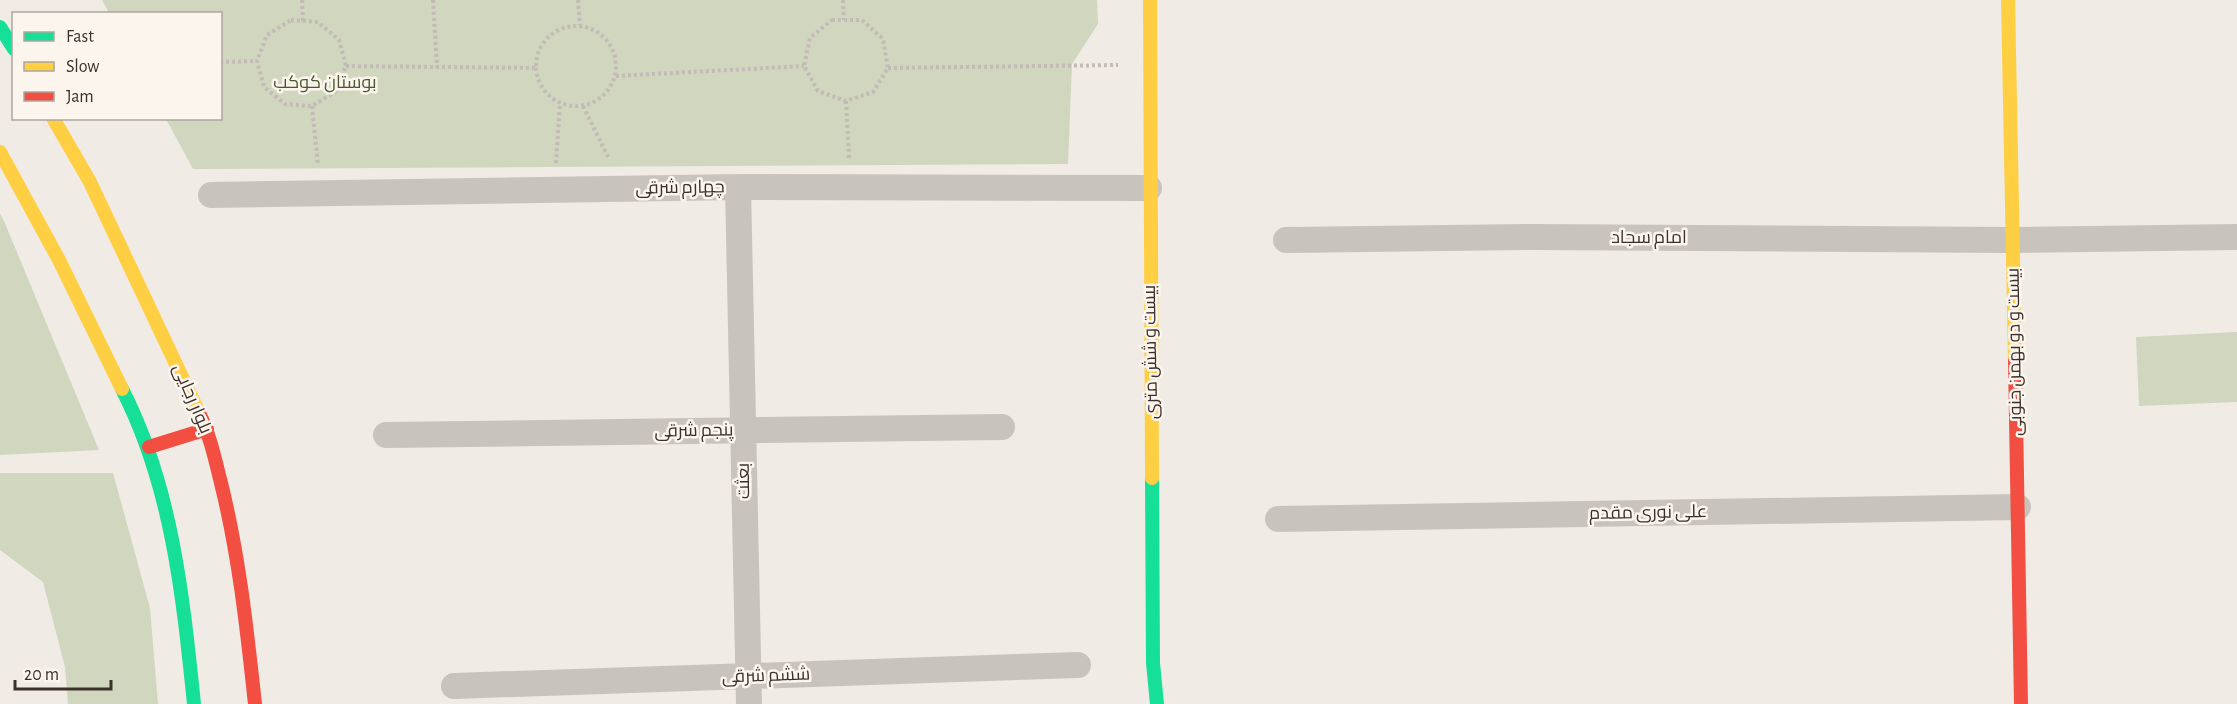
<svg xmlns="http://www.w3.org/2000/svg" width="2237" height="704" font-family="'Alegreya Sans',Cairo,sans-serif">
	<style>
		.green { fill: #d1d6bf }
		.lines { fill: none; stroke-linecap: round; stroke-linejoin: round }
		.path { stroke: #c2bbb6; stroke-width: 4; stroke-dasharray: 3 3; stroke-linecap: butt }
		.street { stroke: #c9c3be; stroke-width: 26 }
		.fast { stroke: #16e098; stroke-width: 14 }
		.slow { stroke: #ffcf43; stroke-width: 14 }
		.jam { stroke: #f24e42; stroke-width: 14 }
		.labels { text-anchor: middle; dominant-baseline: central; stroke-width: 5; stroke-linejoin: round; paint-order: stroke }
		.park-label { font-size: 18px; fill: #4a5a2e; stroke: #fbf5ee }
		.street-label { font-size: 18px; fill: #3b302b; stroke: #fbf5ee }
	</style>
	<rect width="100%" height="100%" fill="#f0ebe5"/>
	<path class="green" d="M102,0H1097L1098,24L1072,64L1068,164L193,169L166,119L220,118V14L109,13Z
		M0,214L4,221L99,450L0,455Z
		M2237,332V402L2139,406L2136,337Z
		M0,473H113L150,608L158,704H68L65,667L43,582L0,550Z"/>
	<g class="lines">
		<path class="path" d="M302,0L303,21
			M433,0L437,67
			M578,0L580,25
			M843,0L844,20
			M291,20L318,22L339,40L346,66L335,92L312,106L285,104L264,87L257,61L267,35Z
			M832,20H862L883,39L888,68L873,92L846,101L818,91L804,66L810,38Z
			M536 66a40 40 0 1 1 80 0a40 40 0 1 1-80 0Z
			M220,62L257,61
			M346,66L535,68
			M888,68L1118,65
			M616,76L804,66
			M846,101L849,158
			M312,106L318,165
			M583,106L609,159
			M556,163L560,104"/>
		<path class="street" d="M738,187L749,704
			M211,195L738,187L1149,188
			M1286,240L1533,237L2013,240L2237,237
			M386,435L1002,427
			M1278,519L2018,507
			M454,686L1078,665"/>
		<path class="fast" d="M0,27L14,49
			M122,389C172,486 183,597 194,704
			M1152,478L1153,663L1157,704"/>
		<path class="slow" d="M1150,0L1152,478
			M2008,0L2015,360
			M53,118L90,182L199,413
			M0,152L59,260L122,389"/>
		<path class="jam" d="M2015,360L2021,704
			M199,413C210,435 215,459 221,483C239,555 247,630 255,704
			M149,447L207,429"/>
	</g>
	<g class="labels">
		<g class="park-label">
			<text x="325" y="83">بوستان کوکب</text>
		</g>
		<g class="street-label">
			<text transform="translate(680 188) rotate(-1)">چهارم شرقی</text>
			<text x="1649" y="238">امام سجاد</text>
			<text transform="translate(1151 352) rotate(-91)">بیست و شش متری</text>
			<text transform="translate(2015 352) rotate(-91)">بیست و دو بهمن جنوبی</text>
			<text transform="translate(192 399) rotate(67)">بلوار رجایی</text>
			<text transform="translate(694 431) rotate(-1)">پنجم شرقی</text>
			<text transform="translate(744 481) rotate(-91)">بعثت</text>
			<text transform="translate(1648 513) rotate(-1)">علی نوری مقدم</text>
			<text transform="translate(766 676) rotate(-2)">ششم شرقی</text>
		</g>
	</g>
	<rect x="12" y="12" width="210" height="108" fill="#fbf5ee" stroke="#aea6a0" stroke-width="1.5"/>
	<rect x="24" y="32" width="30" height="9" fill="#16e098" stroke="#aea6a0" stroke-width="1.5"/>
	<text x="66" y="42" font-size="18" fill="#3b302b">Fast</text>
	<rect x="24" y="62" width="30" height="9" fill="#ffcf43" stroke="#aea6a0" stroke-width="1.5"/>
	<text x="66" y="72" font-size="18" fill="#3b302b">Slow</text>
	<rect x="24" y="92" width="30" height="9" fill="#f24e42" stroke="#aea6a0" stroke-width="1.5"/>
	<text x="66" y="102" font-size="18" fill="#3b302b">Jam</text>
	<path d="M15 680v9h96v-9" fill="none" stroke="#3b302b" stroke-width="3"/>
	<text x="24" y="680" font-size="18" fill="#3b302b" stroke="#fbf5ee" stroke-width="4.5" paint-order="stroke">20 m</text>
</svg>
